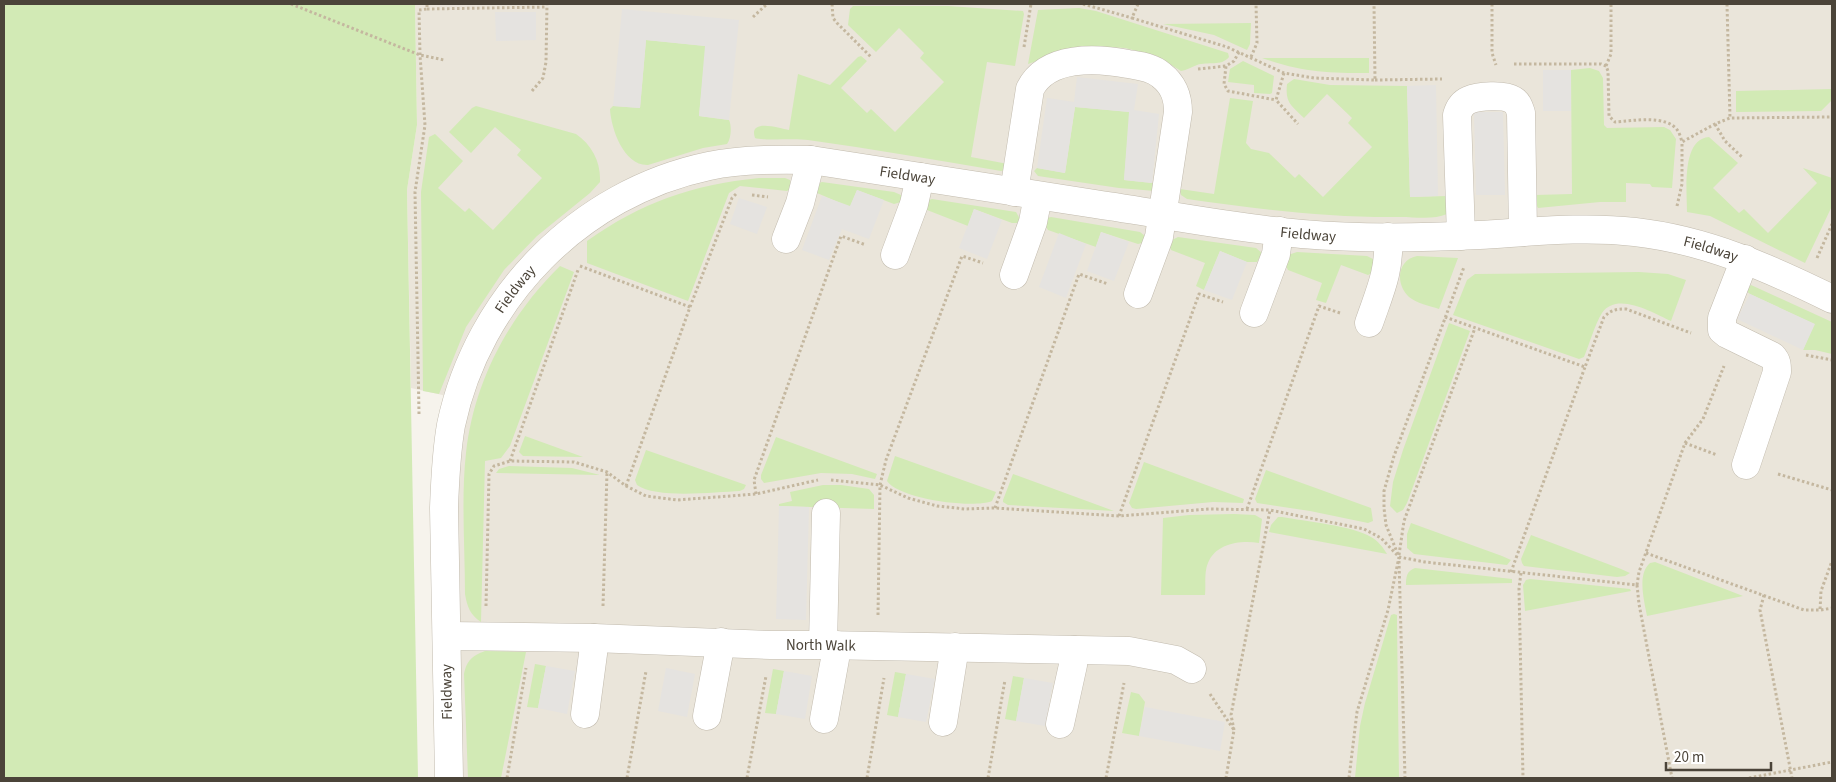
<svg xmlns="http://www.w3.org/2000/svg" width="1836" height="782" font-family="'Source Sans 3',sans-serif">
	<style>
		.residential { fill: #eae5da }
		.green { fill: #d2eab5 }
		.parking { fill: #e5e3e0 }
		.lines { fill: none; stroke-linecap: round; stroke-linejoin: round }
		.minor-casing { stroke: #c2bbae; stroke-width: 29 }
		.path { stroke: #c4b79f; stroke-width: 3; stroke-dasharray: 2.5 2.5; stroke-linecap: butt }
		.minor { stroke: #fff; stroke-width: 28 }
		.labels { text-anchor: middle; dominant-baseline: central; stroke-width: 4; stroke-linejoin: round; paint-order: stroke }
		.street-label { font-size: 15px; fill: #4b4439; stroke: #fff }
	</style>
	<rect width="100%" height="100%" fill="#f6f3ec"/>
	<path class="residential" d="M415,4H1832V297L1674,236L1364,235L744,158L565,233L456,398L411,388L407,190L417,125Z
		M755,162L1171,219L1650,237L1832,301V778H451L454,425L513,292L621,200Z"/>
	<path class="green" d="M4,4H415L417,125L407,190L418,778H4Z
		M853,6H948L1023,11L1024,14L1015,66L987,62L971,157L1008,164L1005,170L1001,171C936,160 872,149 808,140C796,138 761,141 755,138C748,118 779,128 789,130L798,74L830,85L858,57L861,56L867,61L841,88L867,113L871,109L895,132L944,82L920,58L924,53L899,28L876,52L848,25L850,9Z
		M1079,8L1096,11L1228,53L1229,57C1221,67 1208,61 1197,65C1191,67 1187,70 1181,71L1157,56L1125,48L1090,46L1078,47L1028,64L1038,10Z
		M1251,23L1250,44L1247,50L1214,35L1163,24Z
		M646,40L706,46L699,116L729,120C732,126 731,139 727,144L703,148L648,165C624,166 611,129 610,109L613,106L640,108Z
		M1262,58H1369V73C1327,73 1302,72 1262,58Z
		M1243,61L1274,76L1272,93L1270,94L1254,93V85L1228,82L1230,69Z
		M1590,68L1599,71L1603,78L1604,125L1607,128L1664,127L1670,130L1676,139L1672,188L1652,187L1650,184L1626,183V202H1600L1538,208L1536,204L1535,195L1572,194L1571,70Z
		M1294,79L1330,85L1407,86L1410,197L1448,196L1447,214C1434,220 1415,217 1401,217C1329,218 1258,209 1187,199L1181,195L1180,189L1214,194L1230,98L1253,101L1246,143L1251,149L1269,153L1295,178L1299,174L1323,197L1372,147L1348,123L1352,118L1327,94L1304,118C1291,105 1285,103 1287,84Z
		M1832,89V100L1821,111L1736,112V91Z
		M476,106L576,134C592,145 601,162 600,182L590,193L537,236L504,270L466,327L439,394L423,391L421,192L429,137L435,134L463,161L438,188L465,212L469,208L493,230L542,178L517,155L521,150L495,127L471,153L449,132L472,108Z
		M1075,107L1130,112L1124,180L1152,183L1156,185L1155,191L1119,188L1038,176L1034,171L1037,168L1065,173Z
		M1709,137L1738,163L1713,188L1739,213L1744,209L1768,233L1817,183L1803,168L1832,178V206L1805,263L1710,216L1687,212C1687,192 1681,139 1709,137Z
		M759,178H785L790,180L791,188L787,191L740,186L729,193L688,301L587,263V241C642,202 692,185 759,178Z
		M822,182L894,192L901,195V202L894,204L857,190L850,207L817,193L816,190L819,183Z
		M932,199L1016,212L1020,219L1017,223H1012L974,209L968,226L927,210L925,208L929,200Z
		M1051,217L1140,232L1145,236L1142,243L1138,244L1101,232L1096,247L1048,230L1045,225L1047,218Z
		M1178,237L1256,248L1262,253L1257,262H1247L1220,251L1204,290L1196,286L1205,263L1171,250L1170,247L1172,240Z
		M1297,252L1367,256L1375,260L1372,273L1368,275L1341,265L1326,303L1316,300L1322,283L1288,270L1286,266L1288,255Z
		M1417,256L1458,258L1439,309C1430,306 1416,303 1409,297C1395,284 1397,260 1417,256Z
		M560,266L574,272L510,446L501,458L485,461L481,622C470,615 467,606 465,594C465,549 461,497 466,453C474,381 509,316 560,266Z
		M1639,272L1668,274L1686,280L1671,321C1653,313 1617,291 1602,313C1594,326 1590,343 1584,357L1579,359L1453,315L1467,280L1475,274Z
		M1751,285L1832,322V354L1815,350H1803L1814,324L1750,294L1745,290Z
		M1449,323L1470,331L1407,503L1403,510L1397,513L1390,506L1393,482L1403,450Z
		M525,436L583,457L523,456L519,452Z
		M776,437L877,474L875,479L852,474L821,473L764,483L761,479V475Z
		M646,450L746,485L744,489L740,491C715,492 656,499 637,485L635,480Z
		M895,456L996,492L992,501C973,509 899,499 887,481Z
		M1144,462L1244,499L1243,503L1213,502L1136,509L1132,508L1129,503Z
		M509,466L572,468L600,475L496,473L499,469Z
		M1266,470L1371,508L1373,521L1368,523L1310,511L1257,503L1255,499Z
		M1013,474L1114,511L1008,505L1003,502V500Z
		M823,485H841L869,489L874,495V509L779,506V504L792,501L790,492Z
		M1234,514L1255,515L1262,519L1259,543C1241,540 1216,543 1208,563C1204,572 1206,585 1205,595H1161L1163,518L1189,515Z
		M1278,517H1282C1304,521 1354,526 1371,537C1378,541 1383,547 1387,554L1269,532L1271,525Z
		M1411,523L1502,556L1511,560L1507,565L1414,554L1407,548V534Z
		M1531,535L1621,569L1630,573L1625,576L1617,577L1524,566L1522,563L1521,559Z
		M1655,562L1743,596L1647,616C1644,600 1637,574 1650,563Z
		M1415,568L1512,579V583L1406,585C1406,576 1407,571 1415,568Z
		M1530,579L1630,589L1631,591L1525,611L1523,585L1526,580Z
		M1394,614L1397,615V622L1399,778H1355L1360,726L1365,703L1391,615Z
		M485,651L526,652L501,778H468L464,674C467,660 472,656 485,651Z
		M535,664L546,666L538,708L527,707Z
		M773,669L784,671L776,714L765,713Z
		M895,672L906,674L898,717L887,715Z
		M1013,676L1024,678L1016,721L1005,719Z
		M1131,692L1139,694L1145,702L1139,736L1122,733Z"/>
	<path class="parking" d="M622,9L739,20L729,120L699,116L705,46L646,40L640,108L613,106Z
		M495,12H536V40L496,41Z
		M1543,70H1571V111H1543Z
		M1077,77L1138,84L1134,110L1159,114L1152,183L1124,180L1129,112L1075,107L1065,173L1037,168L1047,98L1074,102Z
		M1436,85L1438,196L1410,197L1407,86Z
		M1474,112H1503L1505,195H1476Z
		M857,190L884,200L869,239L842,229L829,260L802,250L822,196L850,206Z
		M739,198L767,207L757,234L730,224Z
		M974,209L1002,220L987,259L959,248Z
		M1101,232L1129,242L1114,281L1087,271Z
		M1059,233L1086,244L1066,298L1039,287Z
		M1220,251L1247,262L1232,300L1204,290Z
		M1750,294L1815,324L1803,350L1737,319Z
		M779,506L809,507L806,620L776,619Z
		M546,666L575,671L567,714L538,708Z
		M666,668L695,674L687,717L658,711Z
		M784,671L812,676L805,719L776,714Z
		M906,674L935,679L926,722L898,717Z
		M1024,678L1053,683L1045,726L1016,721Z
		M1145,707L1225,722L1220,751L1139,736Z"/>
	<g class="lines">
		<defs>
			<g id="minor">
				<path d="M1014,192L1030,89C1047,55 1097,58 1128,64C1140,66 1152,67 1161,75C1174,85 1178,97 1178,112L1159,237L1138,294"/>
				<path d="M1461,236L1457,115C1459,108 1462,103 1469,100C1478,96 1504,94 1513,100C1518,103 1519,107 1521,113L1523,232"/>
				<path d="M786,239L800,203L811,160"/>
				<path d="M895,255L914,204L920,177"/>
				<path d="M1745,259L1722,318V330L1727,334L1772,356C1777,361 1777,365 1777,372L1746,465"/>
				<path d="M1014,275L1033,222L1038,196"/>
				<path d="M1254,313L1276,254L1279,231"/>
				<path d="M1369,323C1380,291 1390,271 1388,237"/>
				<path id="s1" d="M447,636L594,638L771,645H823L1129,651L1176,660L1192,669"/>
				<path d="M823,645L826,513"/>
				<path d="M585,714L593,654L594,638"/>
				<path d="M707,716L721,642"/>
				<path d="M824,719L835,659L836,645"/>
				<path d="M943,722L955,647"/>
				<path d="M1060,724L1073,665L1074,650"/>
				<path id="s2" d="M449,778L444,508C445,480 446,453 451,425C478,297 580,193 709,166C742,159 777,159 811,160C905,175 1000,189 1095,204C1164,214 1232,228 1302,234C1360,239 1420,238 1479,235C1531,232 1584,226 1635,232C1706,240 1769,268 1832,299"/>
			</g>
		</defs>
		<use href="#minor" class="minor-casing"/>
		<path class="path" d="M291,4L420,55L444,60
			M832,4L833,18L837,23L871,57
			M1083,4L1132,18
			M1138,4L1132,18L1227,47L1284,73L1314,78L1375,80L1374,4
			M1492,4V53L1496,65
			M1727,4L1730,118
			M427,9L547,7
			M753,17L767,4
			M1024,47L1031,4
			M1239,52L1234,61L1226,66L1224,84L1228,91L1276,100
			M1251,57L1257,43L1256,4
			M1514,64H1601L1606,66L1608,71L1609,116L1615,122C1632,121 1667,114 1678,131C1680,134 1681,139 1682,142L1715,124L1730,118L1832,117
			M1606,66L1611,54V4
			M1198,69L1226,66
			M1284,73L1276,100L1298,124
			M1375,80L1442,79
			M532,91L543,78L546,62L547,4
			M1715,124L1725,141L1743,158
			M752,195L768,197
			M1677,206L1682,184V142
			M1817,258L1832,224
			M580,266L690,307L626,486
			M690,307L732,198L736,194
			M1445,317L1585,367L1604,317C1611,310 1616,309 1626,309L1691,333
			M1806,355L1832,360
			M419,414L415,192L425,125L420,55L419,10L427,9V4
			M1685,443L1703,419L1724,366
			M510,461L578,270
			M1778,474L1832,490
			M831,480L880,485L908,498L937,506L965,509L995,508L1119,516L1209,509L1270,510L1364,529L1381,538L1399,557L1425,562L1637,585L1639,572L1685,443L1717,455
			M756,494L754,480L841,236L866,245
			M995,508L1079,274L1108,284
			M1247,509L1319,306L1340,313
			M1119,516L1199,294L1223,302
			M1646,553L1804,610H1820L1821,591L1832,561
			M1399,555L1404,521L1475,328
			M1399,561L1405,778
			M1511,572L1585,367
			M1521,573L1519,588L1523,778
			M1637,585L1639,604L1672,778
			M1764,595L1760,610L1792,778
			M486,606L489,474L494,466L510,461L574,462L607,472L626,486L646,496L677,500L756,494L818,480
			M603,606L607,472
			M1821,610L1832,608
			M878,615L880,485L886,460L962,256L983,263
			M1210,694L1234,730L1226,778
			M1234,730L1231,715L1270,510
			M507,778L526,668
			M627,778L646,671
			M747,778L766,676
			M867,778L884,678
			M988,778L1005,680
			M1106,778L1124,683
			M1349,778L1357,712L1388,610L1399,557L1386,525L1384,508V491L1394,456L1464,267
			M1749,778L1832,762"/>
		<use href="#minor" class="minor"/>
	</g>
	<g class="labels">
		<g class="street-label">
			<text stroke="none"><textPath href="#s2" startOffset="940">Fieldway</textPath></text>
			<text stroke="none"><textPath href="#s2" startOffset="1345">Fieldway</textPath></text>
			<text stroke="none"><textPath href="#s2" startOffset="1750">Fieldway</textPath></text>
			<text stroke="none"><textPath href="#s2" startOffset="505">Fieldway</textPath></text>
			<text stroke="none"><textPath href="#s1" startOffset="374">North Walk</textPath></text>
			<text transform="translate(447 692) rotate(-91)">Fieldway</text>
		</g>
	</g>
	<rect width="1836" height="782" fill="none" stroke="#4b4439" stroke-width="10"/>
	<path d="M1666 762v8h105v-8" fill="none" stroke="#4b4439" stroke-width="2.5"/>
	<text x="1674" y="762" font-size="15" fill="#4b4439" stroke="#ffffff" stroke-width="4" paint-order="stroke">20 m</text>
</svg>
